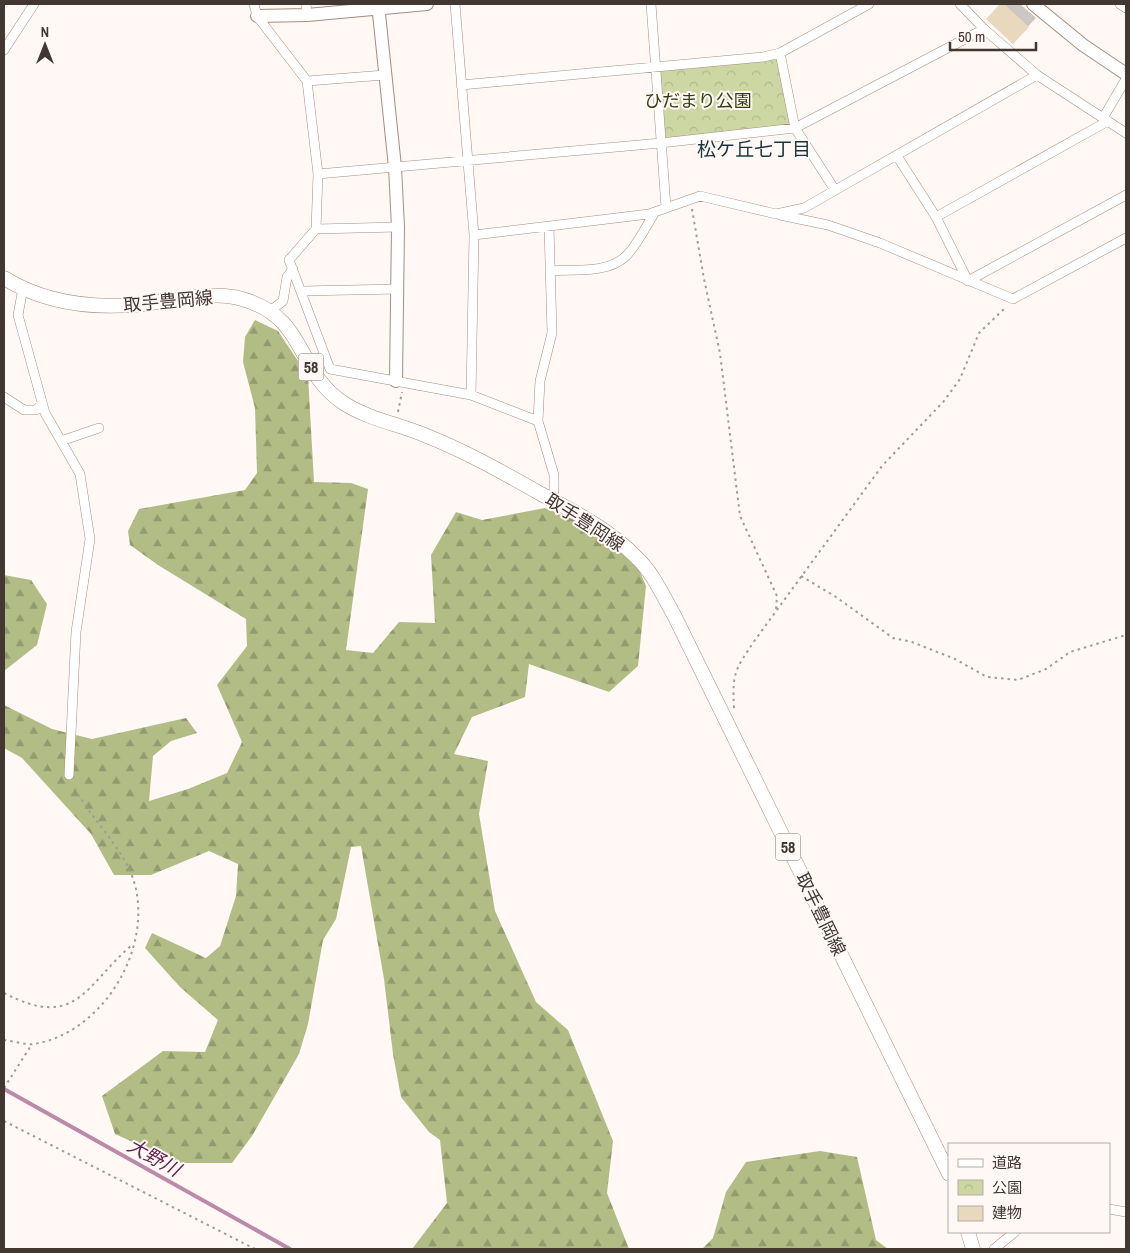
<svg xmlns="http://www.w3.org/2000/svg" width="1130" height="1253" font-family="'Archivo Narrow','Noto Sans JP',sans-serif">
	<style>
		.forest { fill: url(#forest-firs) }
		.park { fill: url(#park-crowns) }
		.shadow { fill: #0003 }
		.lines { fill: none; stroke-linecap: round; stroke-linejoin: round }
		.stream { stroke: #bd89a9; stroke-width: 4 }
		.building { fill: #e7d8be }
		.street-casing { stroke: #a88d7e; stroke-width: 10 }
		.secondary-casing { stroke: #a88d7e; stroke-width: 14 }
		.primary-casing { stroke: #a88d7e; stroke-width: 15 }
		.path { stroke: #a49b96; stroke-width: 2; stroke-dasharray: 2.5 4; stroke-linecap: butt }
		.street { stroke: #fff; stroke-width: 9 }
		.secondary { stroke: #fff; stroke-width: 12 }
		.primary { stroke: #fff; stroke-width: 14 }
		.labels { text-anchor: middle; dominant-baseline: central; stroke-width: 4; stroke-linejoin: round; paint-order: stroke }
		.shield { fill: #fff8f5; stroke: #7b716c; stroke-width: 1 }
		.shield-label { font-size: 16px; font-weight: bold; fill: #433731 }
		.park-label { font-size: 18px; fill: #363d13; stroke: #fff8f5 }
		.street-label { font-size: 18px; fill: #433731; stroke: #fff8f5 }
		.neighbourhood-label { font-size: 19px; fill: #16353e; stroke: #fff8f5 }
		.water-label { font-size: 19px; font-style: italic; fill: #61234e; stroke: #fff8f5 }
	</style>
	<defs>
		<pattern id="forest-firs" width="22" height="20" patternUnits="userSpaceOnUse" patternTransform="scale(1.25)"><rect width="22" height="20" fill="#b2bd86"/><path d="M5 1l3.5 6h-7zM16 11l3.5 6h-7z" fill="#929a6e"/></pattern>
		<pattern id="park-crowns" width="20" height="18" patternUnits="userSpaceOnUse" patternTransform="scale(1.25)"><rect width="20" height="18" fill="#ccd7a4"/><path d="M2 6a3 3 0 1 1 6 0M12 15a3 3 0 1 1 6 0" fill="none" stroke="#b0b98e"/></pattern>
	</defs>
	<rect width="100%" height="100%" fill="#fff8f5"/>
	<path class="forest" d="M255,320L278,331L308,376L314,482L351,483L368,489L346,650L373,653L399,622L435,623L431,555L456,512L482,520L545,508L582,523L618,548L637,565L646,586L638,666L609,692L529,664L525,697L472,717L454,754L488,761L479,814L495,911L536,1002L568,1030L613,1141L607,1193L629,1249H412L447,1203L440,1140L429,1132L401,1097L393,1054L384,979L361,846L351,847L336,919L323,940L308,1024L299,1054L252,1136L232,1163H179L115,1134L102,1096L163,1051L205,1052L218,1020L180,987L145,948L152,933L206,958L220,946L236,896L238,864L209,851L151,875H114L91,834L22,758L4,748V705L52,729L92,739L186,718L197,733L171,741L153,756L149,801L188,789L227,773L242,742L217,685L247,646L246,619L158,565L130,545L128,531L139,509L245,490L257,473L255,408L243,362L245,337Z
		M4,575L31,580L47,604L37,645L4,671Z
		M820,1151L857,1157L876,1240L888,1249H702L713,1238L726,1192L746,1162Z"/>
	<path class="park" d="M780,53L795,128L661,143L655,66Z"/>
	<path class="shadow" d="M1002,4H1020L1036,18L1021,34L988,19Z"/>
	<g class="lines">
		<path class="stream" d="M4,1089L290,1249"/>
	</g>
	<path class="building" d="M1000,4H1004L1029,27L1013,44L986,19Z"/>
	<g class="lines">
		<defs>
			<path id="street" d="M254,4L257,16L307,81L318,174L316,229L289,260L330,369L471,395L474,235L649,214L700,196L776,214L804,208L1037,75
				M306,4L307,15
				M455,4L474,235
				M651,4L666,207
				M960,4L984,29L1037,75L1126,133
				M1120,4L1126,8
				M4,50L34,4
				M780,53L795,128L835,190
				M307,81L385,75
				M461,85L763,57L780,53L869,4
				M1103,118L1126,79
				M897,156L936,217L968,281
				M318,174L661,143L795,128L984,29
				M780,215L828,225L880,243L1013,299L1126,238
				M936,217L1108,121
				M549,227L552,333L540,381L538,421L554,475V501
				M316,229L398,227
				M550,271C574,269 606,274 625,257C637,246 646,226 655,212
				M968,281L1126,195
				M23,288L18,315L45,413L80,474L90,539L76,632L69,775
				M303,291L398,289
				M270,311L283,301L287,277L293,269
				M471,395L538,421
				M4,397L24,410H36L42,404
				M61,441L99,428
				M1109,1209L1126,1212
				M994,1249L1015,1232"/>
			<path id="secondary" d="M378,4L395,167L398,227L396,381
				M1033,4L1083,45L1126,74
				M257,16L307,15L427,4"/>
			<path id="primary" d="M4,278C51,307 105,310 158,302C186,299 214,291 242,299C307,317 296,371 342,402C367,419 399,424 427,436C467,452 504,473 541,494C575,512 610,530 637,558C653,573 663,596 674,615L949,1174
				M968,1232L973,1249"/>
		</defs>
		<use href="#street" class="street-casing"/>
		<use href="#secondary" class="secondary-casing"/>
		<use href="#primary" class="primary-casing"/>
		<path class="path" d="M692,209L704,279L720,353L740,516L777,596L776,609
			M398,412L402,392
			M801,576L836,597L893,638L912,642L955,659L987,677L1018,680L1046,669L1070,652L1126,635
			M734,708C732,672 735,670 755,640L882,466L944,401L960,379L979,333L1005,308
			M4,993C77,1031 85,985 132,945
			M4,1040C13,1041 25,1045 34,1044C102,1033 152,951 135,885C125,848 90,819 73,785
			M4,1088L32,1044
			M4,1121L255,1249"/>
		<use href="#street" class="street"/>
		<use href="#secondary" class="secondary"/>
		<use href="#primary" class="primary"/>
	</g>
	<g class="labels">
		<g class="shield">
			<rect x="298.5" y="353.5" width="25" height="27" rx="4"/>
			<rect x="775.5" y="833.5" width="25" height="27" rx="4"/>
		</g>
		<g class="shield-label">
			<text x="311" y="367">58</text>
			<text x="788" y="847">58</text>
		</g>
		<g class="park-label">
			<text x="698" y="100">ひだまり公園</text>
		</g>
		<g class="street-label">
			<text transform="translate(168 301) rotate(-5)">取手豊岡線</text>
			<text transform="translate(585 522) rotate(33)">取手豊岡線</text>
			<text transform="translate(821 914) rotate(64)">取手豊岡線</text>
		</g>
		<g class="neighbourhood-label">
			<text x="754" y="149">松ケ丘七丁目</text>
		</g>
		<g class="water-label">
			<text transform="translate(154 1157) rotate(29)">大野川</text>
		</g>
	</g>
	<rect width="1130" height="1253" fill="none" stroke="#433731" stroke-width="10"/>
	<rect x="948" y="1143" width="162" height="90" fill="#fff8f5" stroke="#b4aba7"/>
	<rect x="958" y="1159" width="25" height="8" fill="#ffffff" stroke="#b4aba7"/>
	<text x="992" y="1168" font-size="15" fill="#433731">道路</text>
	<rect x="958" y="1180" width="25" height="15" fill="url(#park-crowns)" stroke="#b4aba7"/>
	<text x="992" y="1193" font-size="15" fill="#433731">公園</text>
	<rect x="958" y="1206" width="25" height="15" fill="#e7d8be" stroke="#b4aba7"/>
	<text x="992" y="1218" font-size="15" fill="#433731">建物</text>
	<g transform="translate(45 45)" stroke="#fff8f5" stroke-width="4" paint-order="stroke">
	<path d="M0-4L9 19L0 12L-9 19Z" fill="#433731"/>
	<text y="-8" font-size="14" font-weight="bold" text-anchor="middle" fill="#433731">N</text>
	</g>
	<path d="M950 42v8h86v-8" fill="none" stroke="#433731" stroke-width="2.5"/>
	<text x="958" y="42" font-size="15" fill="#433731" stroke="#fff8f5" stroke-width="4" paint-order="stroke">50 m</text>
</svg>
